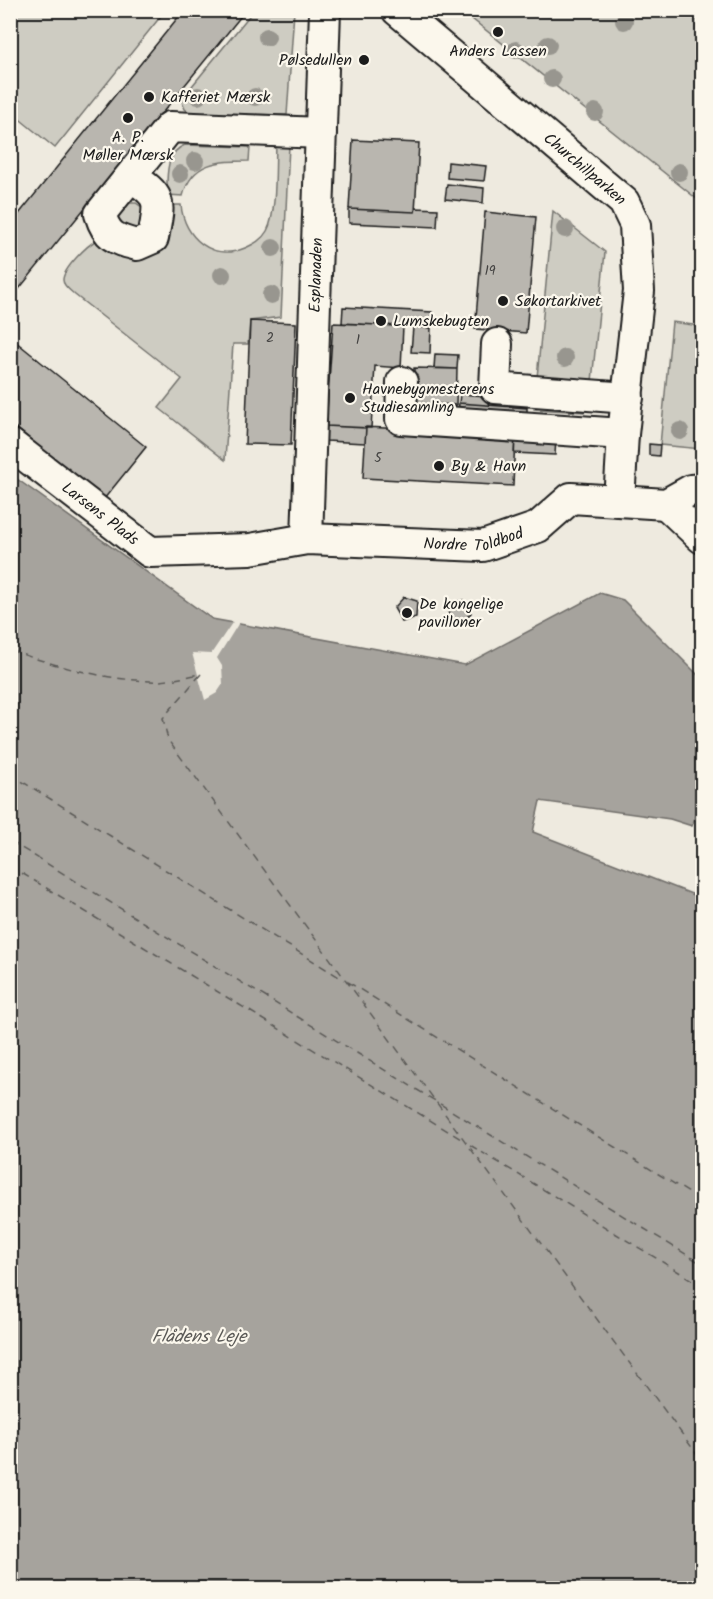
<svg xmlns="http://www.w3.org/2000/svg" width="713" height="1599" font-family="Kalam,sans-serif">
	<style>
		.green { fill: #ceccc2; stroke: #75746f; stroke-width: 1.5 }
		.water { fill: #a6a39d; stroke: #6f6d69; stroke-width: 1.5 }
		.pier { fill: #eeeadf }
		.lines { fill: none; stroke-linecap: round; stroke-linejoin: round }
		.ferry { stroke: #5a5956; stroke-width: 1.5; stroke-dasharray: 8 6; stroke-linecap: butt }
		.building { fill: #b9b6af; stroke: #1c1c1c; stroke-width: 1.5 }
		.minor-casing { stroke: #1c1c1c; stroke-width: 34 }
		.minor { stroke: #fbf7ec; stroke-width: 30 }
		.tree { fill: #98968f }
		.poi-dot { fill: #1c1c1c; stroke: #fbf7ec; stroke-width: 2 }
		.labels { text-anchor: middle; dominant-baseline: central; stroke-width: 4.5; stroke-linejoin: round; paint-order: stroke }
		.number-label { font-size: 14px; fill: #434241 }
		.poi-label { font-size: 16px; fill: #1c1c1c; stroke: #fbf7ec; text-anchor: start }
		.street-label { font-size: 16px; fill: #1c1c1c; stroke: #fbf7ec }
		.water-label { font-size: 18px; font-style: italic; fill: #5a5956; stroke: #fbf7ec }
	</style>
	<rect width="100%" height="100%" fill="#eeeadf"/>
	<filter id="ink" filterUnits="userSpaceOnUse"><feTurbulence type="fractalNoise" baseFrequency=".0167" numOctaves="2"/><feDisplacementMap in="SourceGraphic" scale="12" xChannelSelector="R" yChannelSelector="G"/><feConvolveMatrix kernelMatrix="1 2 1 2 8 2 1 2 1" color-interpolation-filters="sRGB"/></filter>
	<g filter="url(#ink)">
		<path class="green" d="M688,10L702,21V203L462,11Z
			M10,11L11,10L165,11L55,148L11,112Z
			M253,11H294L287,115L191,113L185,109L182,102L188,91Z
			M185,145L250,147L249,161C219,161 192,161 183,196L167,195C167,177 165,152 185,145Z
			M276,145H289L281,317L250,321L248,344H233L225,460L159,408L182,379L75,295C71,291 63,286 63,280C63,269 87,245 97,240L121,252L165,205H181C184,238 213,262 245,248C254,244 262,240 267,231C277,213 275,167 276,145Z
			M130,203H136L146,210L143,230L122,231L116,215L125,204Z
			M553,211L605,252L590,401L584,412L534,409Z
			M672,322L693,325L702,330V449L660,445Z"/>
		<path class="water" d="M10,474L212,619L465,665L600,593L623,600L702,679V799L692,826L670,819L540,801L533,832L702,898V1588H11Z"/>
		<path class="pier" d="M234,620L240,621L217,658L222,666L223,684L217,693L205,700L192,653L211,654Z"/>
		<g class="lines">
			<path class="ferry" d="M10,650C55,666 102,679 150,681C166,682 184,677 200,674
				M201,674L163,718L168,740L702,1461
				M10,774L344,980
				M10,841L702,1264
				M10,866L466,1142
				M348,982L702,1201
				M470,1145L702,1286"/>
		</g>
		<path class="building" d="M184,10H246L10,300V225Z
			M353,140L419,143L415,212L349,209Z
			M448,162L486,166L484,181L447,178Z
			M447,184L484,188L483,203L445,199Z
			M416,208L438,209L437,227L349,223V209L415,212Z
			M485,212L536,217L526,333L475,329Z
			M343,307L432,312L431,328L342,323Z
			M250,321L296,323L291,445L245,444Z
			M333,323L403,326L401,368L375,366L371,428L326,426Z
			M413,327L431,328L430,353L411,352Z
			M10,337L146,447L104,499L10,423Z
			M435,354L458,355L457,369L434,368Z
			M414,368L457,369L456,405L413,403Z
			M460,394L528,399L527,408L459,403Z
			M459,403L527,408V419L458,414Z
			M326,426L366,428L365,443L326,441Z
			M366,427L515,435L513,486L363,478Z
			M515,435L556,437L555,455L514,453Z
			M649,444L660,445L659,456L649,455Z
			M404,597L417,601L416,617L402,622L394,608Z
			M463,600L471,613L461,624L448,619L450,603Z"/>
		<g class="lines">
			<defs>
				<g id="minor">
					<path id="s1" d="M397,10L624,202L635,225L639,291L623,434L619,501"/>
					<path d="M131,176C163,198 160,200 153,238L137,245C115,239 107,237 100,214L170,127L321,133"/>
					<path d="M497,344L495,388L628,398"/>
					<path d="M402,382L401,419L623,434"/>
					<path id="s2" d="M10,444L150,552L250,549L307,539L483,546L538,527L571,498L666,504L691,490L702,489"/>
					<path d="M666,504L702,538"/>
					<path id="s3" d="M307,539L325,10"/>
				</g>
			</defs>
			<use href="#minor" class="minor-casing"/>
			<use href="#minor" class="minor"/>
		</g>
		<g class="tree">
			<circle cx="624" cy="21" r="9"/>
			<circle cx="267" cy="37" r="9"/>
			<circle cx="548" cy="45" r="9"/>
			<circle cx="516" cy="50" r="9"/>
			<circle cx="552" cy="79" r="9"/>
			<circle cx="198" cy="96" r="9"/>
			<circle cx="255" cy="97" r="9"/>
			<circle cx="595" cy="112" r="9"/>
			<circle cx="195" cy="161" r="9"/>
			<circle cx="679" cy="172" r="9"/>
			<circle cx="180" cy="174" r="9"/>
			<circle cx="565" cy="229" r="9"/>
			<circle cx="273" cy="248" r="9"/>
			<circle cx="222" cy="275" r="9"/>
			<circle cx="271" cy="295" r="9"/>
			<circle cx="565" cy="358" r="9"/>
			<circle cx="680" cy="431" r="9"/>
		</g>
	</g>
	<g class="poi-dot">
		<circle cx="498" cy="32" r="6"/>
		<circle cx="364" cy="60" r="6"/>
		<circle cx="149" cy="97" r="6"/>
		<circle cx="128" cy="118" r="6"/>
		<circle cx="503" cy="301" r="6"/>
		<circle cx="381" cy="321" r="6"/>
		<circle cx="350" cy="398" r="6"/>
		<circle cx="439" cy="466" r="6"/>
		<circle cx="407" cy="613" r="6"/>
	</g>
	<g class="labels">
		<g class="number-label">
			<text x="490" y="271">19</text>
			<text x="270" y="338">2</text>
			<text x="358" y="340">1</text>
			<text x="378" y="458">5</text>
		</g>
		<g class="poi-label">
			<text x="498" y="51" text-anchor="middle">Anders Lassen</text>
			<text x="352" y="60" text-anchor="end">Pølsedullen</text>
			<text x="161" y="97">Kafferiet Mærsk</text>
			<text x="128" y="137" text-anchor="middle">A. P.<tspan x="128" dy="18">Møller Mærsk</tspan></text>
			<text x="515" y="301">Søkortarkivet</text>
			<text x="393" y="321">Lumskebugten</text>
			<text x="362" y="389">Havnebygmesterens<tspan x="362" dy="18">Studiesamling</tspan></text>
			<text x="451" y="466">By &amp; Havn</text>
			<text x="419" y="604">De kongelige<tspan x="419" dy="18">pavilloner</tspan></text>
		</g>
		<g class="street-label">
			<text stroke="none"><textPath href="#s1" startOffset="246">Churchillparken</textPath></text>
			<text stroke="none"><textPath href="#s3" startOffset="264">Esplanaden</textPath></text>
			<text stroke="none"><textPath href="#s2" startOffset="114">Larsens Plads</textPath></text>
			<text stroke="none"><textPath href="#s2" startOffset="502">Nordre Toldbod</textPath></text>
		</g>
		<g class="water-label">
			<text x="199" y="1337">Flådens Leje</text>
		</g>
	</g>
	<rect width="713" height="1599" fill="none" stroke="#fbf7ec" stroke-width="36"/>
	<rect x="18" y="18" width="677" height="1563" fill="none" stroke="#1c1c1c" stroke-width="2" filter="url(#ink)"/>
</svg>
